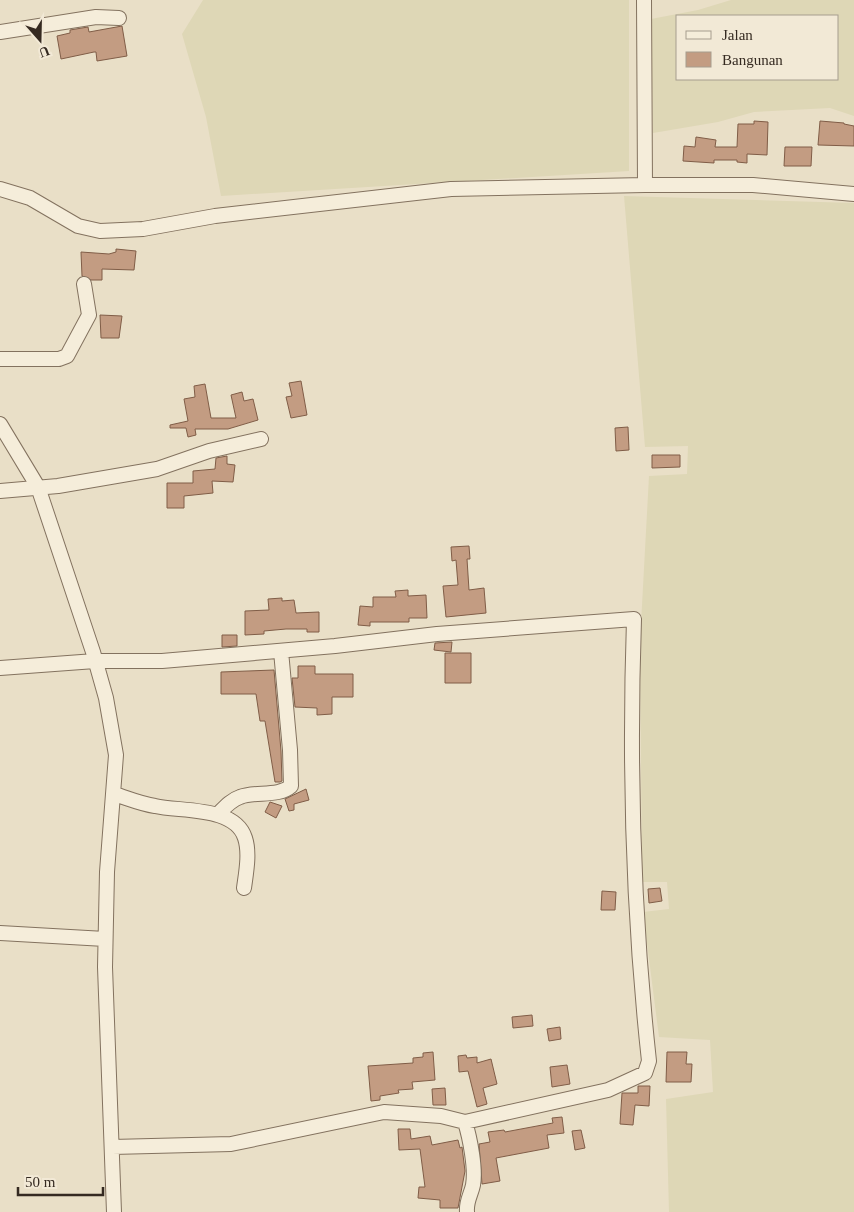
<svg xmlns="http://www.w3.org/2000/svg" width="854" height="1212" font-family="'Times New Roman',serif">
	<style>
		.farmland { fill: #ded7b6; fill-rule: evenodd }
		.building { fill: #c39c82; stroke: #805d47 }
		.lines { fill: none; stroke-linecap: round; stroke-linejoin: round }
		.minor-casing { stroke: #83725f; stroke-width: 16 }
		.minor { stroke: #f5edda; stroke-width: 14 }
	</style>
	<rect width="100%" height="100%" fill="#e9dfc7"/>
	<path class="farmland" d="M203,0H629V171L221,196L206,117L182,34Z
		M731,0H854V116L830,108L754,112L718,122L653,133L651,19L698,10ZM678,16H838V79H678Z
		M624,196L854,203V1212H669L666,1099L713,1092L710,1040L659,1037L643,912L669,909L667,882H642L640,642L649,476L687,474L688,446L645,447Z"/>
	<path class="building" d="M122,26L127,56L97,61L96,52H94L61,59L57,36L70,33V30L88,27L89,32Z
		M754,121L768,122L767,155L747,154V163L737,162V160H714V163L683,161L684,146L695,147L696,137L716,140L715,147H737L738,124H754Z
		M820,121L844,123V124L854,126V146L818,145Z
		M785,147H812L811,166H784Z
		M116,249L136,251L134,270L102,269V280H91L82,276L81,252L109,254L116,252Z
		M100,315L122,316L119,338H101Z
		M301,381L307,415L291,418L286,397L292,396L289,383Z
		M205,384L211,418H236L231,395L242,392L244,401L253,399L258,420L228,429H195L196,435L188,437L186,428H170V425L188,421L184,399L195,397L194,386Z
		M628,427L629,450L616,451L615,428Z
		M652,455H680V467L652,468Z
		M227,456V464L235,465L233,482L212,481L213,493L184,496V508H167V483H193V471L215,469L216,458Z
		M469,546L470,559H467L469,590L484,588L486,613L446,617L443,586L458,585L456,560L452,561L451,547Z
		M408,590V596L426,595L427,618H409V622H370V626L358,625L360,606L373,607V597H396L395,591Z
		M282,598V601L294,600L296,613L319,612V632H307V629H286L264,631V634L245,635V611L269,610L268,599Z
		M222,635H237V646L222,647Z
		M452,642L451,652L434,650L435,643Z
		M445,653H471V683H445Z
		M298,666H315V674H353V697H332V714L317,715V708L295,707L292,678H298Z
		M274,670L281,751L282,781L280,782H275L265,721H260L256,694H221V672Z
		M306,789L309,800L294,804V810L289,811L285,799Z
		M270,802L282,806L276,818L265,812Z
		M660,888L662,901L649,903L648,889Z
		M602,891L616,892L615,910H601Z
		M532,1015L533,1026L513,1028L512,1017Z
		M560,1027L561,1039L549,1041L547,1029Z
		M433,1052L435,1080L412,1082L413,1089L398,1090L399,1093L380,1096V1100L371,1101L368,1066L413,1063V1058L423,1057V1053Z
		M667,1052H687L686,1064H692L691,1082H666Z
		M466,1055L467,1058L477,1057V1063L491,1059L497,1084L483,1088L487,1104L477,1107L468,1071L459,1072L458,1056Z
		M567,1065L570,1084L552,1087L550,1067Z
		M638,1086H650L649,1106L635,1105L633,1125L620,1124L622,1093H638Z
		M445,1088L446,1105H433L432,1089Z
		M562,1117L564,1133L547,1135L549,1148L496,1158L500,1181L482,1184L479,1144L490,1142L488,1132L504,1130L505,1132L553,1123L552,1118Z
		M398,1129H410L411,1139L430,1136L432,1145L458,1140L460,1148L462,1147L465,1171L458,1208H440V1200L418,1198L419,1187H425L420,1149L399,1150Z
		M581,1130L585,1148L575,1150L572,1131Z"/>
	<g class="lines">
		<defs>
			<path id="minor" d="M644,0L645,185
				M0,32L96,17L119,18
				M0,189L30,198L78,226L100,231L143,229L215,216L451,189L645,185H753L854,194
				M0,359H59L67,356L89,315L84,284
				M0,424L38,487L93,652L106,698L116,755L107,872L105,967L114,1212
				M0,491L58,486L157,469L209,451L261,439
				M0,668L95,661H162L335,646L437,634L634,619C629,766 633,915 649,1061L645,1073L608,1090L465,1122L441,1116L384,1112L231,1144L112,1147
				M114,794C127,798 141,804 155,806C181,812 235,806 245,838C250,853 246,873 244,888
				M218,814C225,807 231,800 240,797C255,791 279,797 291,786L290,750L281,651
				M0,933L105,939
				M465,1122C470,1138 476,1169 473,1185C471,1195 466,1201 467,1212"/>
		</defs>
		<use href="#minor" class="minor-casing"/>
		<use href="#minor" class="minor"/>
	</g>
	<rect x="676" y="15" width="162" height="65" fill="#f2e9d6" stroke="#a69d8e"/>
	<rect x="686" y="31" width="25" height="8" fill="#f5edda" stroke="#a69d8e"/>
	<text x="722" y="40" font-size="15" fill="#352a21">Jalan</text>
	<rect x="686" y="52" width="25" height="15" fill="#c39c82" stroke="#a69d8e"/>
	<text x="722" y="65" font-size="15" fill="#352a21">Bangunan</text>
	<g transform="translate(40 40) rotate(160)" stroke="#f2e9d6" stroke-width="4" paint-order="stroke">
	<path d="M0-4L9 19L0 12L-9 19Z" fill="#352a21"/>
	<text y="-8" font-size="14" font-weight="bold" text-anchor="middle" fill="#352a21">U</text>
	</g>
	<path d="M18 1187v8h85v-8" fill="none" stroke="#352a21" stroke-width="2.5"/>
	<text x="25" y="1187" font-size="15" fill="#352a21" stroke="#f2e9d6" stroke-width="4" paint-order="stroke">50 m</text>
</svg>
